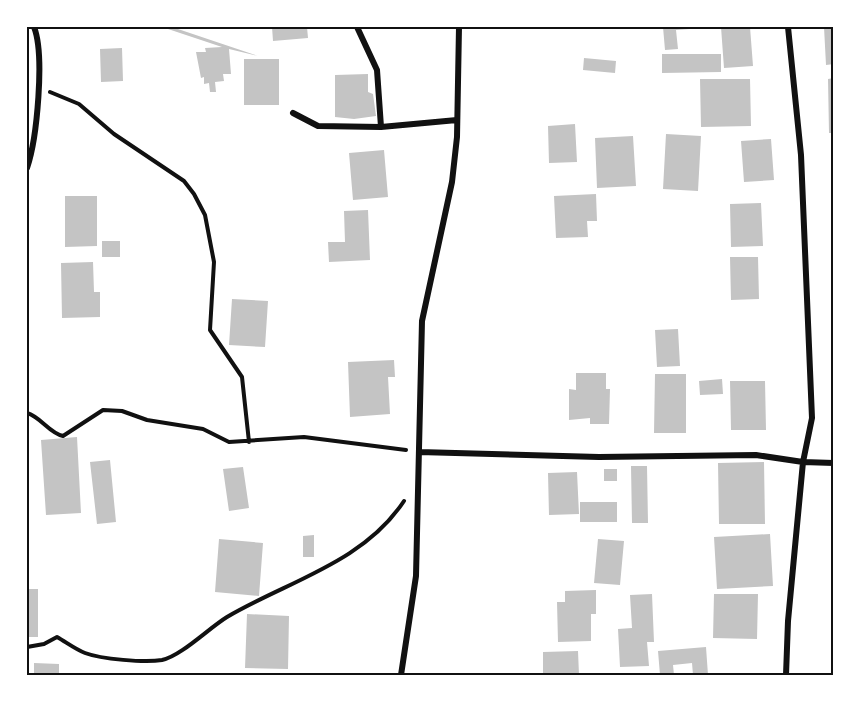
<svg xmlns="http://www.w3.org/2000/svg" width="861" height="702" font-family="Arial,sans-serif">
	<style>
		.building { fill: #c4c4c4 }
		.lines { fill: none; stroke-linecap: round; stroke-linejoin: round }
		.path { stroke: #111; stroke-width: 4 }
		.minor { stroke: #111; stroke-width: 6 }
		.neatline { fill: none; stroke: #111; stroke-width: 2 }
	</style>
	<rect width="100%" height="100%" fill="#fff"/>
	<path class="building" d="M162,27H172L258,56L229,49L231,74H223L224,81L215,82L216,92H210L209,83L204,84V77L201,78L196,52H206L205,48L222,47Z
		M272,27H307L308,38L273,41Z
		M663,27H690V29L676,30L678,49L665,50Z
		M721,27H750L753,66L724,68Z
		M824,27H834V64L826,65Z
		M122,48L123,81L101,82L100,49Z
		M662,54H721V72L662,73Z
		M584,58L616,61L615,73L583,70Z
		M244,59H279V105H244Z
		M368,74V92L373,94L376,116L354,119L335,117V75Z
		M834,78V133H829L828,79Z
		M700,79H750L751,126L701,127Z
		M575,124L577,162L549,163L548,126Z
		M666,134L701,136L698,191L663,189Z
		M633,136L636,186L597,188L595,138Z
		M771,139L774,180L744,182L741,141Z
		M384,150L388,197L353,200L349,153Z
		M596,194L597,221H587L588,237L556,238L554,196Z
		M65,196H97V246L65,247Z
		M761,203L763,246L731,247L730,204Z
		M368,210L370,260L329,262L328,242H345L344,211Z
		M102,241H120V257H102Z
		M730,257H758L759,299L731,300Z
		M93,262L94,292H100V317L62,318L61,263Z
		M232,299L268,301L265,347L229,345Z
		M678,329L680,366L657,367L655,330Z
		M394,360L395,377H388L390,414L350,417L348,362Z
		M576,373H606V389H610L609,424H590V418L569,420V389L576,390Z
		M655,374H686V433H654Z
		M722,379L723,394L700,395L699,381Z
		M730,381H765L766,430H731Z
		M77,437L81,513L46,515L41,440Z
		M110,460L116,522L97,524L90,462Z
		M764,462L765,524H719L718,463Z
		M631,466H647L648,523H632Z
		M243,467L249,508L229,511L223,469Z
		M604,469H617V481H604Z
		M577,472L579,514L549,515L548,473Z
		M580,502H617V522H580Z
		M770,534L773,586L717,589L714,537Z
		M314,535V557H303V536Z
		M219,539L263,543L259,596L215,592Z
		M598,539L624,541L620,585L594,583Z
		M27,589H38V637H27Z
		M596,590V614H591V641L558,642L557,602H565V591Z
		M652,594L654,642H647L649,666L620,667L618,629L632,628L630,595Z
		M714,594H758L757,639L713,638Z
		M247,614L289,616L288,669L245,668Z
		M706,647L708,675H693L692,663L673,665L674,675H660L658,651Z
		M578,651L579,675H543V652Z
		M34,663L59,664V675H34Z"/>
	<g class="lines">
		<path class="path" d="M50,92L79,104L114,134L184,181L194,194L205,215L214,262L210,330L242,377L249,442
			M27,413C41,417 49,433 63,436L103,410L122,411L147,420L203,429L229,442L304,437L406,450
			M27,647L44,644L57,637C66,642 75,649 85,653C101,659 145,663 162,660C181,656 209,628 227,617C288,581 363,563 404,501"/>
		<path class="minor" d="M357,27L377,70L381,127
			M293,113L318,126L381,127L457,120
			M27,168C37,139 45,55 34,27
			M419,452L599,457L756,455L803,462L834,463
			M401,675L416,576L422,321L452,182L457,137L459,27
			M786,675L788,621L803,462L812,418L801,155L788,27"/>
	</g>
	<rect width="861" height="702" fill="none" stroke="#ffffff" stroke-width="57"/>
	<rect x="28" y="28" width="804" height="646" class="neatline"/>
</svg>
